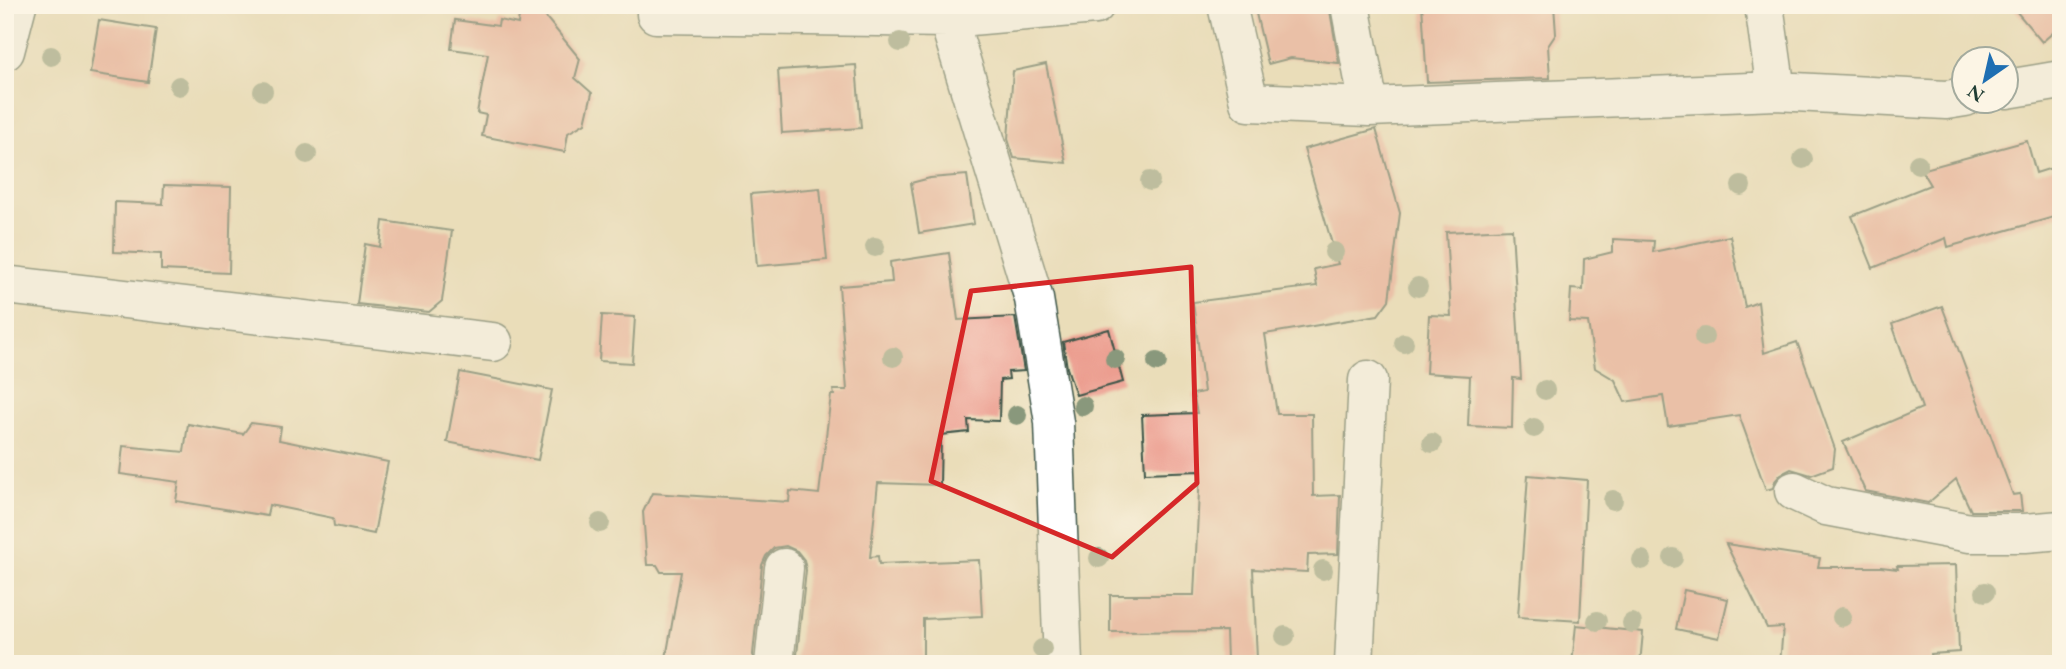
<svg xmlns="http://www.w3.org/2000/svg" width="2066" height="669" font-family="'EB Garamond',serif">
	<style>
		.building { fill: #ec9e90 }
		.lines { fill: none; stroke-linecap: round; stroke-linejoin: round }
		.street-casing { stroke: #3d5548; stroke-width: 41 }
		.street { stroke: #fff; stroke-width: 38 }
		.tree { fill: #89987b }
		.marked { fill: none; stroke: #d62828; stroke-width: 5; stroke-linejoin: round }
	</style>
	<rect width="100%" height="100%" fill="#fcf5e5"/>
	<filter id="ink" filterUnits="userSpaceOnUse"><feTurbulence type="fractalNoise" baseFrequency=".0143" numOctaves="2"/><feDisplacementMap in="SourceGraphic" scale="14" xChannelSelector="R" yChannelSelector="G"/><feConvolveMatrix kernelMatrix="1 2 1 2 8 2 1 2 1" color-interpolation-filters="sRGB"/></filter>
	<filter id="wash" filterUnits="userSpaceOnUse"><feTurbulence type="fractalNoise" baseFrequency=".00686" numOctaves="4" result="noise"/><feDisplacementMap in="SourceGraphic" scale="28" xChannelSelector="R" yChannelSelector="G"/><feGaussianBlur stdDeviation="1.57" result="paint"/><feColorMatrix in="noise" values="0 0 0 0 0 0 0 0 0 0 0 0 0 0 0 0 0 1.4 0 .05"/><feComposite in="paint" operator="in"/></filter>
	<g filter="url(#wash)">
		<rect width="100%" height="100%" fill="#eaddb9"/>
		<g id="blocks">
			<path class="building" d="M520,5H536L580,59L575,78L592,93L585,123L568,133L565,152L482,136L486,115L477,113L488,54L451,49L455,20L498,26L499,20L518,24Z
				M1254,5H1329L1339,63L1291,58L1268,64Z
				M1422,5H1554L1556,34L1548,46L1550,78L1427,82Z
				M2011,5H2061V26L2042,42Z
				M99,20L156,29L148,82L90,73Z
				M1046,64L1066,163L1014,158L1008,139L1013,71Z
				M856,65L861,128L782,133L778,70Z
				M1376,129L1400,213L1389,300L1378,315L1265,334L1277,414H1312L1313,496L1340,495L1338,554L1308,555L1307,572L1253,569L1257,659L1227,660L1226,631L1110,632V595H1194L1200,471L1145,473L1142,415L1197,413L1193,394L1204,392L1193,302L1317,286L1314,269L1338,264L1304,149Z
				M2027,141L2036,173L2061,165V215L1948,247L1946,238L1873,268L1852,216L1930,185L1921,170Z
				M967,175L974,224L919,233L911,183L930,178Z
				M164,185L231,187L229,273L161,270V254L114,252L115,202L163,204Z
				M820,188L827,260L757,266L751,194Z
				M383,221L452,231L442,301L429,312L357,304L365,244L380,247Z
				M1512,229L1521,379L1513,378L1512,428L1468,426L1470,376L1426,373L1429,315L1451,316L1446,232Z
				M1730,236L1745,307L1758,302L1764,353L1797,342L1835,449L1833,467L1811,475L1791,469L1781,474L1775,481L1773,488L1766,490L1739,415L1668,426L1663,396L1625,402L1615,380L1595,368L1588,322L1569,321L1571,289L1583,290L1584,259L1613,252V239L1654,241L1653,252Z
				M949,253L958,320L1015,317L1024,371L1008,372L1009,379L1000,380L999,421L968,420L969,432L941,435L940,485L878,483L870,557L878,556L879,564L979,560L982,616L923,619V664H796L806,570L804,560L797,551L786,546L774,548L766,556L762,565L752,664H665L681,572H661L657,565H647L643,512L652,493L789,502L790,491L819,494L831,395H834L833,390H847L839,286L892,282L890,262Z
				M1942,306L2013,495L2020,494L2022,511H1971L1956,479L1928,503L1865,491L1843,442L1922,408L1892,324Z
				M602,315L635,317L632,363L599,361Z
				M1109,329L1123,382L1076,395L1067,368L1063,342Z
				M460,372L552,390L538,460L447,442Z
				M251,423L281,427L279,440L388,462L374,534L334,526L333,518L269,505L267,516L176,501L179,482L120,474L123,446L184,452L188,424L243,434Z
				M1528,475L1587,480L1580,621L1518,617Z
				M1726,544L1820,558L1818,567H1881L1898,569L1897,566L1956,565L1959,652L1931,654L1932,664H1780L1783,627L1767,628Z
				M1684,590L1728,599L1719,638L1676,629Z
				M1576,625L1643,632L1640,664H1572Z"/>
		</g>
	</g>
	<g filter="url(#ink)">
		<use href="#blocks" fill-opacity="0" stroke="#3d5548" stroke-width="2"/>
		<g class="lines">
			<defs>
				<path id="street" d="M1227,5L1249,102L1369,107L1776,91L1946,100L1965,97
					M1350,5L1369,107
					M1764,5L1776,91
					M656,14L948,18L1095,5
					M948,18L1034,299L1054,422L1063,664
					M5,51L17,5
					M2007,89L2061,80
					M5,285L493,342
					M1794,491L1826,506L1970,533H2025L2061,530
					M774,664L784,568
					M1354,664L1368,380"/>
			</defs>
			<use href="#street" class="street-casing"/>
			<use href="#street" class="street"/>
		</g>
		<g class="tree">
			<circle cx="900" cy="42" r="10"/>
			<circle cx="51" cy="56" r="10"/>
			<circle cx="179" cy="86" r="10"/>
			<circle cx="263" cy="91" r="10"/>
			<circle cx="307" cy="154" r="10"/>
			<circle cx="1803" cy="159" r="10"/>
			<circle cx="1918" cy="164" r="10"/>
			<circle cx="1150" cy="181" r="10"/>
			<circle cx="1741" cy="186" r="10"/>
			<circle cx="875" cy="247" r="10"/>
			<circle cx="1334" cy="252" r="10"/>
			<circle cx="1418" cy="287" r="10"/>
			<circle cx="1704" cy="337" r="10"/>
			<circle cx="1404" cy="343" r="10"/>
			<circle cx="893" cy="357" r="10"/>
			<circle cx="1115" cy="359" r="10"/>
			<circle cx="1157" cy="362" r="10"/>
			<circle cx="1545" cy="390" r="10"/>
			<circle cx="1083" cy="406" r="10"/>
			<circle cx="1017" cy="415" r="10"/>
			<circle cx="1534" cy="428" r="10"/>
			<circle cx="1432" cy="443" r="10"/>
			<circle cx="1613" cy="500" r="10"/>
			<circle cx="600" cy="523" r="10"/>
			<circle cx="1099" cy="558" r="10"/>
			<circle cx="1673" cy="558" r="10"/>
			<circle cx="1642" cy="560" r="10"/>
			<circle cx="1323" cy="570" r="10"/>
			<circle cx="1985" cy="592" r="10"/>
			<circle cx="1842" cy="617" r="10"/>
			<circle cx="1597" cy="621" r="10"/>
			<circle cx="1632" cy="623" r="10"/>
			<circle cx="1285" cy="636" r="10"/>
			<circle cx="1042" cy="649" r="10"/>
		</g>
	</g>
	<path d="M0 0H2066V669H0ZM1191,267L1197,483L1112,557L931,481L971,291Z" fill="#eaddb9" fill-opacity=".55" fill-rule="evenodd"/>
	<path class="marked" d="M1191,267L1197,483L1112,557L931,481L971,291Z"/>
	<rect width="2066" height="669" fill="none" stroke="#fcf5e5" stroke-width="28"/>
	<g transform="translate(1985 80) rotate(214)"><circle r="33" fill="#fcf5e5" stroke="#a4ab9e" stroke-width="2"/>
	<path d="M0-5L12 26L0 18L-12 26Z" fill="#1f6fb2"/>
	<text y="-10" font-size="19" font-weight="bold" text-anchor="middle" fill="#1f3d34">N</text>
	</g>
</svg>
